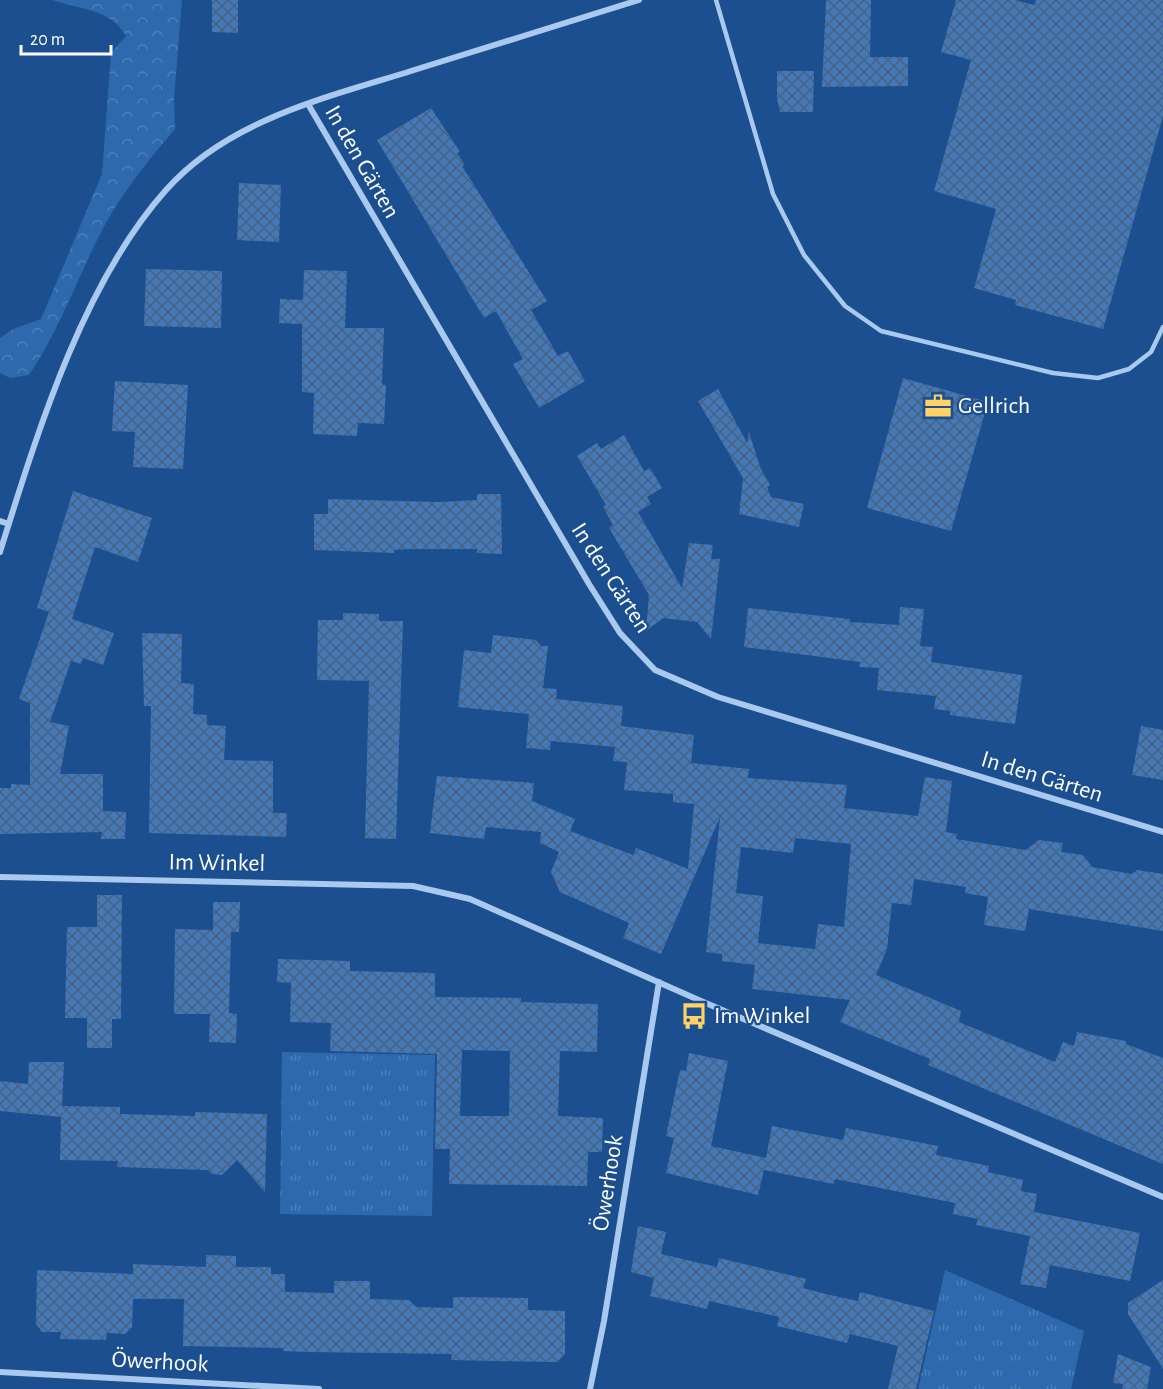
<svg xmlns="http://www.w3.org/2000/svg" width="1163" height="1389" font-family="'Alegreya Sans',sans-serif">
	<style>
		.grass { fill: url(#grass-tufts) }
		.forest { fill: url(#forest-crowns) }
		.building { fill: url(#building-cross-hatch); fill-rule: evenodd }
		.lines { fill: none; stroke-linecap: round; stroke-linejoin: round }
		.service { stroke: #a9c9ee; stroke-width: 4.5 }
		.minor { stroke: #a9c9ee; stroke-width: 6 }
		.labels { text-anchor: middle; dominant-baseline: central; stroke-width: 4.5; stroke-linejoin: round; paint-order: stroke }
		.street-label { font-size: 24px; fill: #fff; stroke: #1b4f8f }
		.poi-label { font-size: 24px; fill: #fff; stroke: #1b4f8f; text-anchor: start }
	</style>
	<defs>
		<pattern id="grass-tufts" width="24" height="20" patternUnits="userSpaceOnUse" patternTransform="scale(1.5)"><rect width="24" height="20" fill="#2e69ad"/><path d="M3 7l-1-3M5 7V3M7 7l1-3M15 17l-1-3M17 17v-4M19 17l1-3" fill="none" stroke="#4d80b9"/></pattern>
		<pattern id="forest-crowns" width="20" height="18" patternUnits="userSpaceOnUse" patternTransform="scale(1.5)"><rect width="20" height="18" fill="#2e69ad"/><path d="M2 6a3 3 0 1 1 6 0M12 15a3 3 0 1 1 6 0" fill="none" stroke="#4d80b9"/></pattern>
		<pattern id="building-cross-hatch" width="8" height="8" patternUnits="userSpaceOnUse" patternTransform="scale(1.5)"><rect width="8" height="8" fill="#4478b7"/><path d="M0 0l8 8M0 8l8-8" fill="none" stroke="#486282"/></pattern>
	</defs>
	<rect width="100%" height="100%" fill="#1b4f8f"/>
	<path class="grass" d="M282,1052L435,1055L432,1216L280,1214Z
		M945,1270L1084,1331L1071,1389H918Z"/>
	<path class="forest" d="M52,0H182L174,98L175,129C152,156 130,183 111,214C81,266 63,325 29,375L10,378L0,373V338L13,329L41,319L102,174L111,53L126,36C111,9 79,9 52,0Z"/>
	<path class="building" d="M212,0H238V33L212,32Z
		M826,0H871L870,57H908V86L822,87Z
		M956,0H1015L1034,5L1036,0H1163V116L1103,329L1015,305L1016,300L974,288L996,209L934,191L971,60L941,52Z
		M777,71H814L813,112H780L777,99Z
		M431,108L460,152L457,153L465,165L462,166L547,301L531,310L558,356L568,351L585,381L539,408L513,364L523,359L496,311L484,318L377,140Z
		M239,183L281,185L279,242L237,240Z
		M146,269L222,271L221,328L144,326Z
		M304,270L347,271L345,328H384L382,384L386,385L384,424L358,423L357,436L313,434L314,393L302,392V324L279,323L280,299L303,300Z
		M903,378L988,402L951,531L867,508Z
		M115,381L188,385L183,469L133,467L135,432L112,431Z
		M718,389L747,443L749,432L760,467L770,485L767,487L771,497L804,504L799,527L739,514L743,478L698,401Z
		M624,435L644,471L650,468L662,488L647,497L651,504L638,512L682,588L689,543L713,545L711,559H720L711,639L697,622L663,618L646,631L649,595L609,528L613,525L603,507L606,505L577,456L597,443L601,449Z
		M73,491L152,518L138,562L95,547L72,619L114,633L103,665L83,658L81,664L71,661L50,722L69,726L60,774H103V811L126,812L125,839H101L102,832L0,834V788H11V784L30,785V703L19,699L49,612L37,608Z
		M477,494H501L502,554L477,553V549H408L394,550V553L314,550V514H328V499L439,502L477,500Z
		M900,607L924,609L920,646L933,647L931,662L1022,675L1015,724L950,715V711L934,709L936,696L877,690L879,668L859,667L860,662L744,647L748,608L850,619V622L899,625Z
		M343,613L379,614V621H403L396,839L365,838L369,681L317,680L318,620H343Z
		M142,633L182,634L181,683L194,684L193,714L207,715V725L226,726L224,760L273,761V813H287L286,837L149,833L151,706H144Z
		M493,635L536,640L541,646H548L543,688L557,689L556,699L623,706L621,726L694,735L691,763L749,769L748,778L847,785L844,808L918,816L925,777L952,781L946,832L957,834L956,839L1026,850L1039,840L1063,843L1061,852L1083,855L1092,867L1132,874L1137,870L1163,874V931L1029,909L1025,931L984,925L988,897L965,893L966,887L914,879L911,905L892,903L887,949L876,975L961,1011L959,1022L1055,1062L1063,1042L1074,1046L1077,1032L1126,1041V1044L1163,1058V1164L928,1065L930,1059L840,1022L850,1000L752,989L755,965L722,961V954L706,952L720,817L661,954L623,938L629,923L560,892L551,872L559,852L540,843L541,832L486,827L484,839L430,833L437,776L534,783L532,801L575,819L570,831L633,855L636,848L688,869L694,804L673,802V794L624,790L627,762L613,761L615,747L551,741L550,750L526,748L529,714L458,707L464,650L491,653ZM795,838L851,844L844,927L818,924L815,949L758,943L763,896L736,893L741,847L793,853Z
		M1141,726L1163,730V780L1132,775Z
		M97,895H122L121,1019H112V1048H87V1018H65L67,927H97Z
		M213,902H240L239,932H231L229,1013L237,1014L236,1043L209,1042L210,1014H174L175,929L213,930Z
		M278,959L350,961V971L435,973V997L521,998V1002L598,1004L597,1052L560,1051L558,1116L603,1118L602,1152H588L587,1186L449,1184L450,1149H435L437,1054L330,1051L331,1023L290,1022L291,983L277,982ZM462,1050L510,1051L509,1116H460Z
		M689,1053L728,1061L711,1146L766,1158L772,1126L843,1140L846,1128L938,1146L936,1155L989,1166L988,1172L1023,1180L1021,1191L1037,1194L1034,1212L1140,1233L1130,1281L1050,1265L1046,1288L1020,1284L1030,1236L976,1225L978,1219L953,1214L955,1203L835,1179L834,1184L764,1170L758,1195L666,1173L674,1138L666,1136L680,1070L686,1071Z
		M29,1062H64L62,1106L120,1107V1114L195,1116V1112L267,1114L265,1192L237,1160L222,1175L212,1174L208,1170L117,1167L118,1161L60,1160L61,1117L0,1111V1081L28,1084Z
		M638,1226L666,1232L661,1254L717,1267L719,1258L806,1279L803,1288L830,1295L858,1301L860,1292L934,1311L916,1389H888L898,1346L850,1334L847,1343L777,1326L779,1317L709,1301L707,1309L650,1296L654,1278L631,1272Z
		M206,1255L236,1256V1267H271V1274H285V1292L334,1293V1281H370V1299L409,1300L416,1307L453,1308V1297L528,1298V1310L565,1311V1354L557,1362L493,1361L451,1360L452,1354L308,1352L283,1351V1348L183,1346L184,1299H133L132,1327L125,1334L107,1333L106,1340L60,1339L61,1332H42L36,1324L37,1270L133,1274V1264L206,1267Z
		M1163,1280V1369L1128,1314V1303Z
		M1118,1354L1151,1367L1147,1389H1122L1123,1384L1113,1383Z"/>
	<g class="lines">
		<path class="service" d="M716,0L773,194L804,255L845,306L881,331L1053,373L1098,378L1129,369L1151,352L1163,327"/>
		<path class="minor" d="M308,104L589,584L620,633L655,670L718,697L1163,832
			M0,521L9,524
			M0,552C37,434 82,284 166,190C228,120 325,98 411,71C487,47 563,24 639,0
			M0,877L413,886L470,899L701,1001L1163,1197
			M0,1372L319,1389
			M590,1389L604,1321L659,982"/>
	</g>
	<defs>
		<symbol id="office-bare" viewBox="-9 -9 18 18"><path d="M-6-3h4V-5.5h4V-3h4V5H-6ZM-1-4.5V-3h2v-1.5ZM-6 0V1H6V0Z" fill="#ffd166" stroke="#1b4f8f" stroke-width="2.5" paint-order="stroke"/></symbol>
		<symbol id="bus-bare" viewBox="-9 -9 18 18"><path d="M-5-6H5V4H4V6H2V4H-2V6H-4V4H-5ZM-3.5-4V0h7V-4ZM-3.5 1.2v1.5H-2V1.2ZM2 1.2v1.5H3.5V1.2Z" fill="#ffd166" stroke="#1b4f8f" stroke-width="2.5" paint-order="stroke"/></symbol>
	</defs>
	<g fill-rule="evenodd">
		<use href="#office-bare" x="919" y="387" width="38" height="38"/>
		<use href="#bus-bare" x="675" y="997" width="38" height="38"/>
	</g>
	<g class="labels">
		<g class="street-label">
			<text transform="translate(362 162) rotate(60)">In den Gärten</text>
			<text transform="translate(611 578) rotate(57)">In den Gärten</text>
			<text transform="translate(1042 777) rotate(17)">In den Gärten</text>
			<text transform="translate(217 863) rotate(1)">Im Winkel</text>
			<text transform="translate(608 1183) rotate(-81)">Öwerhook</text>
			<text transform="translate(160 1362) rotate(3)">Öwerhook</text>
		</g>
		<g class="poi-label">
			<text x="958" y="406">Gellrich</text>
			<text x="714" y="1016">Im Winkel</text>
		</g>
	</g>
	<path d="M21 45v9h90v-9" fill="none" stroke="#ffffff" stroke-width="3"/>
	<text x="30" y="45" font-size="18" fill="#ffffff" stroke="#1b4f8f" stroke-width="4.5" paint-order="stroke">20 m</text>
</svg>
